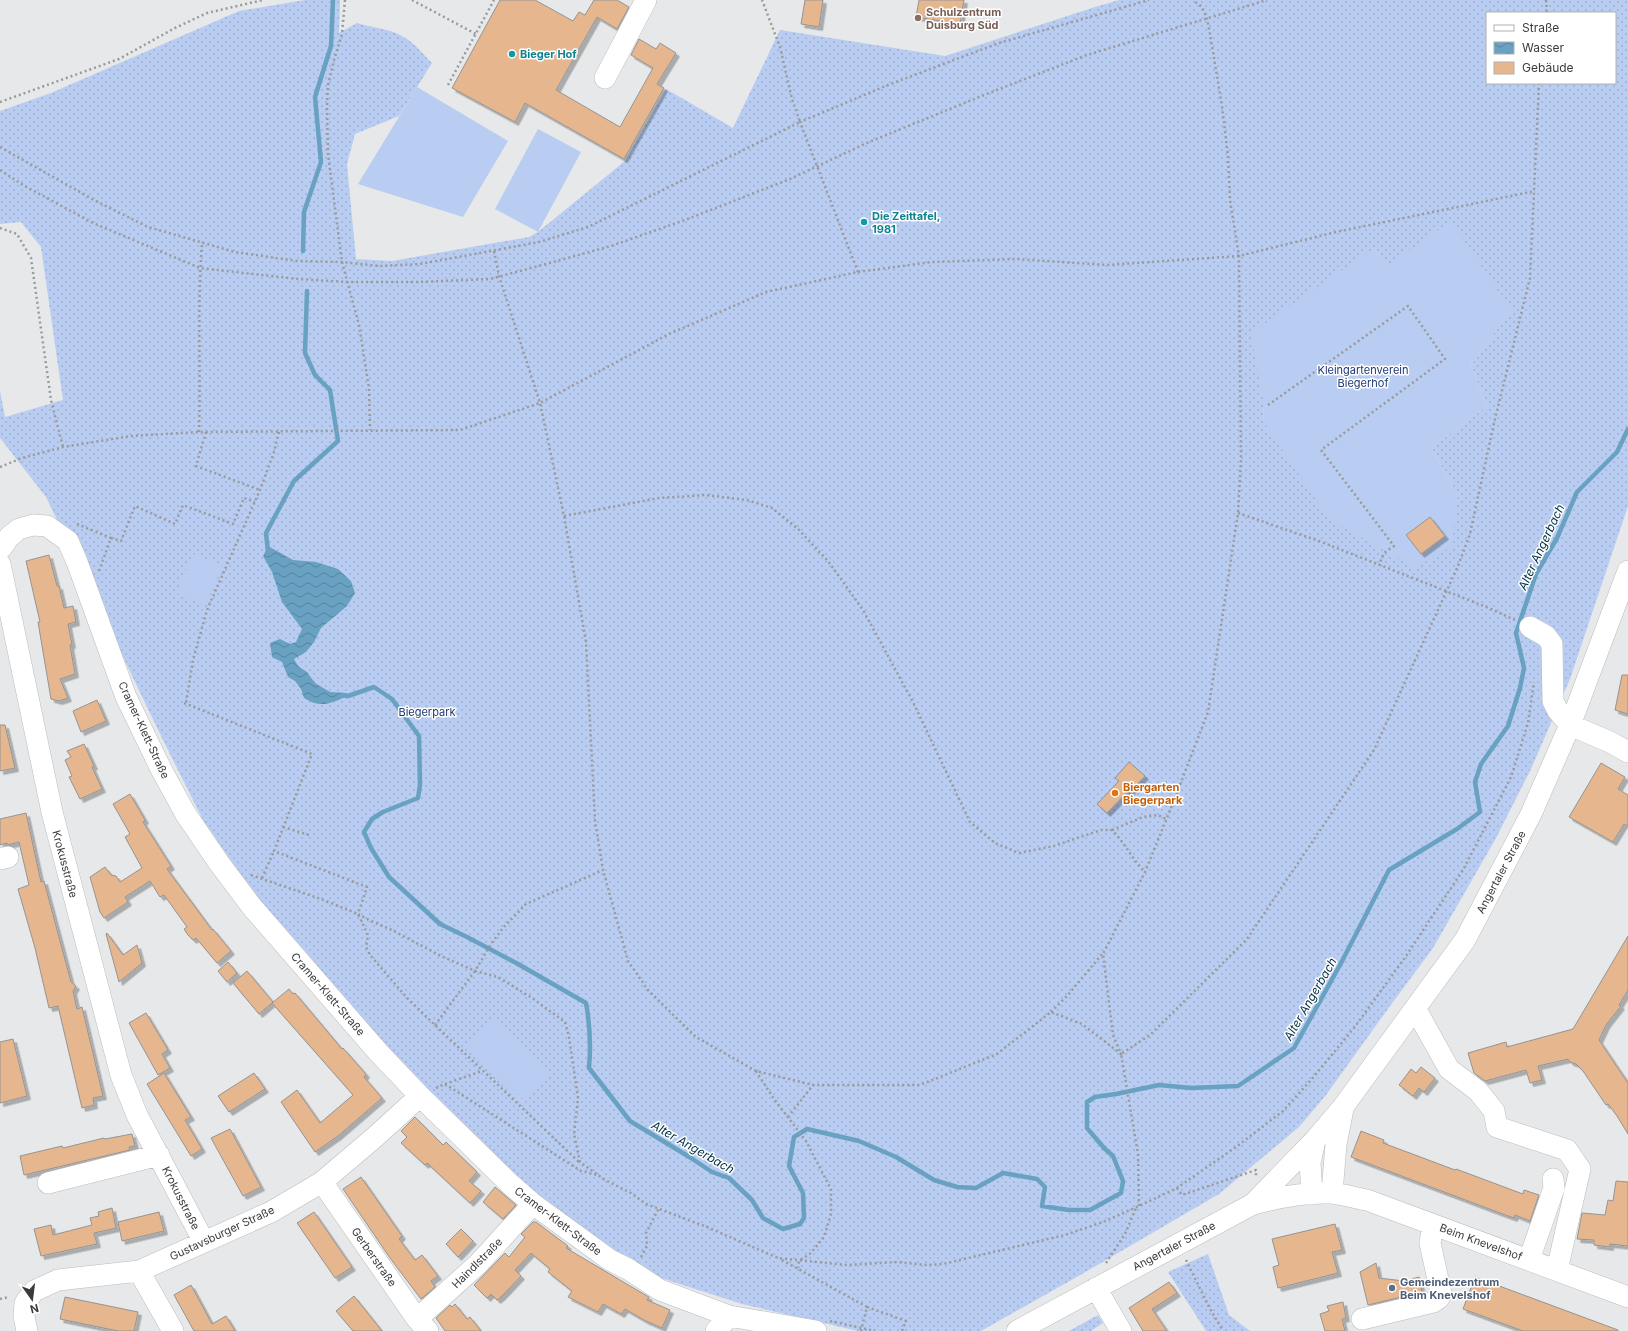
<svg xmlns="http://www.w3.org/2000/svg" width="1628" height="1331" font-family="Inter,sans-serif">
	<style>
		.grass { fill: url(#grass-dots); fill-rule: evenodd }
		.garden { fill: #b9ccf1 }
		.water { fill: url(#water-waves) }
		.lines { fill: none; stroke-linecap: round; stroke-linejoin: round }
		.stream { stroke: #68a1c1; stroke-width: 4.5 }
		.building { fill: #e6b68f; stroke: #959493; filter: url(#shadow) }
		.minor-casing { stroke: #bbbcbd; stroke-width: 22 }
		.path { stroke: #999a9a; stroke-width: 2.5; stroke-dasharray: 2 3; stroke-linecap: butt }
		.minor { stroke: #fff; stroke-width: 21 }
		.education-dot { fill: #8d6e63; stroke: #fff; stroke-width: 1.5 }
		.culture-dot { fill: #0f9aa8; stroke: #fff; stroke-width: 1.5 }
		.food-dot { fill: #e8710a; stroke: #fff; stroke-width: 1.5 }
		.service-dot { fill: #5c6f8a; stroke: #fff; stroke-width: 1.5 }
		.labels { text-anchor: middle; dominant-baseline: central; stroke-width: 3; stroke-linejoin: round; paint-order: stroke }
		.education-label { font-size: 11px; font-weight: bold; fill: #785e54; stroke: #fff; text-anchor: start }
		.culture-label { font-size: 11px; font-weight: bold; fill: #0d838f; stroke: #fff; text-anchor: start }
		.park-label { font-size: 11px; fill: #1e3873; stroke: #fff }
		.street-label { font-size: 11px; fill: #3a3a3a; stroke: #fff }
		.food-label { font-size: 11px; font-weight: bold; fill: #c56008; stroke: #fff; text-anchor: start }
		.service-label { font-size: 11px; font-weight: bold; fill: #4e5e75; stroke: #fff; text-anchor: start }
		.water-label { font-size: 12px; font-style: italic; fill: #003046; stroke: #fff }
	</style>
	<defs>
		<pattern id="grass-dots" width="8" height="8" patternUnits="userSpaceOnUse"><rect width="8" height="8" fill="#b9ccf1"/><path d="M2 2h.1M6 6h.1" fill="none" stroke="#a0b0cf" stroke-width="1.8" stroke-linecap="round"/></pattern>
		<pattern id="water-waves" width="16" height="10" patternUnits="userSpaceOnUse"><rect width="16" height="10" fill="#68a1c1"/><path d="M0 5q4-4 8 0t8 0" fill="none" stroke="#57849e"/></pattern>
		<filter id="shadow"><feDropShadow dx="3.5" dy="3.5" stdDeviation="0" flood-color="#0004"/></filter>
	</defs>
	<rect width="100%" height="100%" fill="#e7e8e9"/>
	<path class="grass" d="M305,0H340L339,33L357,23C372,28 394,29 407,39C416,45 424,55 432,63L399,116L355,134L347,164L356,259L392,261L529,237L538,232L625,161L666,89L733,128L780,30L945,56L1095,7L1119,0H1628V506L1570,679L1531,769L1496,838L1433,948L1390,1006L1326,1095L1299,1127L1219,1194L1082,1274L981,1331H858L742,1304L639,1271L546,1201L454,1119L273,922L203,820L163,740L46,497L0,438V391L5,417L63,400L41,247L21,222L0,224V111L51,93L239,11ZM1487,13H1615V83H1487ZM1374,248L1387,266L1511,310L1471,365L1487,406L1431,448L1458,495L1263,421L1264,406Z
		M1208,1254L1229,1315L1250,1331H1206L1168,1272Z
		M1098,1315L1103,1323L1091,1331H1069Z"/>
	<path class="garden" d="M417,87L508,141L463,217L358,184Z
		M538,129L581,152L538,232L495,209Z
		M1451,221L1511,310L1471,365L1487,406L1431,448L1458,495L1452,546L1415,568L1329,519L1263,421L1264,406L1251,333L1374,248L1387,266Z
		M193,554L223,565L205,605L176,593Z
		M494,1019L551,1073L525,1101L468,1047Z"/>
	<path class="water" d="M268,546L293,560L316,562L338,569L351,581L355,593L347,606L321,628L314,642L306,652L294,659L298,666L307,672L315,683L330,692L347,693L348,696C331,703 321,709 304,698L301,689L295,681L288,677L282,662L272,657L270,643L280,639L290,644L296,642L302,629L282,602L272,572L263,556Z"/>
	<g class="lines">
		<path class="stream" d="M303,251L304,212L321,162L315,97L331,46L333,0
			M268,552L266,533L294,481L338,441L330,390L315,375L305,353L307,291
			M342,695L348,696L374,687L392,699L419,736L420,785L418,798L383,812L372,819L364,832L371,848L389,877L440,924L467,937L518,964L586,1003C590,1025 591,1046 589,1068L630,1121L691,1158L712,1172L729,1178L752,1200L763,1218L783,1229L800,1224L804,1218L803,1193L789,1166L794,1137L807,1129L859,1141L896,1157L934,1180L957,1187L976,1188L1003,1173L1037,1179L1045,1187L1042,1206L1069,1210H1090L1121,1193L1123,1181L1113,1156L1104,1148L1087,1128V1102L1095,1097L1116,1094L1159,1085L1191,1088L1238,1086L1294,1048L1340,965L1389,870L1457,829L1480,812L1475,782L1481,764L1508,726L1520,688L1524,668L1516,633L1536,574L1557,538L1577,492L1617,452L1628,429"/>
	</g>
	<path class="building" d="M500,0H535L573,21L579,12L585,15L594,0H617L629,7L617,29L597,17L556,90L620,127L653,68L631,55L639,39L656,49L660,43L676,53L657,84L664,88L624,159L525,103L515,122L452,88Z
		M805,0H823L819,27L801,24Z
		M919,0H964L960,24L916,17Z
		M1430,517L1445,536L1421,554L1406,535Z
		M49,555L57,586H59L64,608L73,606L76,622L68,624L72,645H70L75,674L60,679L68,698L59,701L51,699L38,622H40L26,561Z
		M1622,675H1628V714L1615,710Z
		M97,700L106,721L81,732L73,711Z
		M0,725H5L15,768L0,771Z
		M84,744L94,766L92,767L102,789L80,799L69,777L72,776L65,760L71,757L67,751Z
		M1129,762L1145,776L1130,792L1129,790L1107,813L1097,804L1119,781L1115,778Z
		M1601,763L1625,777L1618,789L1628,795V826L1624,824L1613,842L1569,817Z
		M130,794L145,820L143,822L171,866L167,869L212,930L213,929L231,951L217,963L196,938L193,940L188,935L184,929L187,927L164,895L160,897L150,881L125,897L128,902L104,918L100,912L90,877L105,867L111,875L116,876L120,882L142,868L125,837L130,834L113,804Z
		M26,813L41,882L44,881L71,982L76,986L73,991L77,1009L82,1007L103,1096L93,1098L94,1105L82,1108L58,1006L49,1008L35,948L18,889L29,885L19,842L7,845V843L0,845V819Z
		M107,933L123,955L137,945L142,963L119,982L106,934Z
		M1628,936V990L1619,1005L1621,1006L1606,1025L1599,1040L1628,1083V1134L1617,1116L1608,1104L1606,1105L1583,1071L1576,1064L1570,1062L1568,1059L1538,1066L1542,1080L1530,1083L1526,1070L1485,1081L1474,1073L1468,1053L1506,1042L1507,1047L1573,1029Z
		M228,962L237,973L227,982L218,971Z
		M247,971L273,1002L259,1014L233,983Z
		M289,989L293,994L295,993L342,1049L343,1048L366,1074L364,1077L382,1098L338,1136L315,1152L281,1102L297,1090L320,1123L353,1095L272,1003Z
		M146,1013L168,1050L162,1054L170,1068L158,1075L129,1023Z
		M13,1039L27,1096L0,1103V1042Z
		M1421,1067L1435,1078L1424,1092L1419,1088L1413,1096L1399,1085L1411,1069L1416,1073Z
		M164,1073L191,1117L185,1120L202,1149L191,1156L147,1084Z
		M254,1073L265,1089L229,1112L218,1096Z
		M415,1117L443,1145L446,1142L477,1172L469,1181L481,1191L470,1203L427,1163L425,1165L401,1143L407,1137L401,1131Z
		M230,1129L261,1187L243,1196L211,1138Z
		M1361,1131L1384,1140L1383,1143L1455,1170L1456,1169L1523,1194L1524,1190L1539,1195L1530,1221L1515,1215L1514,1218L1500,1213L1351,1157Z
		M132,1134L135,1146L129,1147L130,1150L24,1175L20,1156L62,1146L63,1148L104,1138L105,1139Z
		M361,1177L402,1236L399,1239L415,1260L422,1255L438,1276L431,1281L435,1287L421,1299L390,1258L343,1189Z
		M1616,1181L1628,1182V1246L1610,1244V1247L1594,1245V1240L1577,1239L1582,1213L1605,1215L1608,1200L1613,1201Z
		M495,1187L516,1205L503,1219L483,1202Z
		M112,1208L116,1228L94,1233L97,1244L41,1256L34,1229L51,1225L53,1235L92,1225L90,1218L99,1216L98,1212Z
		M159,1212L164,1231L122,1241L118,1222Z
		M314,1212L352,1267L335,1278L297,1223Z
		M533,1222H536L568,1246L566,1248L647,1296L649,1297L647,1300L670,1310L662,1328L644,1320L625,1309L621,1314L603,1304L598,1312L568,1297L572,1291L548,1272L550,1269L531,1253L515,1270L521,1276L502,1296L497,1300L491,1294L487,1298L474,1285L505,1253L509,1257L525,1237L521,1234Z
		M1335,1224L1342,1250L1332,1252L1338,1273L1278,1288L1273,1267L1279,1265L1272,1239Z
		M461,1229L473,1241L458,1257L446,1244Z
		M1376,1263L1379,1278L1404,1281L1419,1277L1422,1292L1368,1305L1360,1272Z
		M1475,1277L1618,1330V1331H1523L1463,1309Z
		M1169,1282L1177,1293L1152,1309L1167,1331H1143L1129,1308Z
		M191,1285L212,1324L226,1316L235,1331H194L174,1295Z
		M354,1296L382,1331H353L336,1311Z
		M65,1297L138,1312L134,1331H118L60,1319Z
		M1343,1302L1346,1318L1342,1319L1345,1331H1325L1320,1314L1329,1311L1327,1306Z
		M455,1304L467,1319L470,1317L481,1331H445L436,1318L450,1305L452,1307Z"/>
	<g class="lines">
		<defs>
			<path id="minor" d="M605,78L646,0
				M0,549L3,546L9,537L19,529L33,525L47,526L68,541L77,562L126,697L161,769L185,813L219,863L252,907L379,1053L420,1096L510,1184L533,1204L610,1260L628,1269L660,1290L729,1316L816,1331
				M0,564L52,812L121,1075L137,1115L204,1242
				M1530,627L1546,636L1552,644L1553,701L1558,711L1570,725L1610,742L1628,752
				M0,859L8,857
				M1415,1008L1449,1069L1478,1091L1494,1111L1497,1127L1567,1150L1580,1169L1557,1270
				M322,1182L417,1319L428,1331
				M48,1183L159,1155
				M1332,1193L1336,1144L1343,1109
				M1312,1194L1310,1163L1315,1140
				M1254,1204C1279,1197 1304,1192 1331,1193C1343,1194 1355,1198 1367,1200L1628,1297
				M1529,1260L1554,1188L1553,1179
				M139,1271L173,1331
				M1096,1288L1121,1331
				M417,1319L478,1264L533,1204
				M1362,1319L1433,1302L1439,1298L1441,1293L1430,1243L1433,1225
				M27,1331L24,1316L25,1303L34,1291L58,1280L139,1271L271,1212L322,1182L375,1137L420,1096
				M716,1331L729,1316
				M1017,1331L1253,1204L1315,1140L1343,1107L1465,940L1531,814L1570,725L1628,571"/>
		</defs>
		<use href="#minor" class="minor-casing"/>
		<path class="path" d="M345,0L342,34L334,60L328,85L327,107L328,154L342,262L359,325L369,388L370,430
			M412,0L476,34
			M1546,0L1547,13
			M448,85L494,0
			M0,102L119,59L175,28L207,13L263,0
			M0,147L94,200L148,227L235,252L297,261L342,262L379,266L420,264L539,242L588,227L800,122L792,99L780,47L762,0
			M0,170L23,185L93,223L200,268L298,279L347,282H418L490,279L546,264L611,246L685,220L790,179L869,142L989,93L1087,55L1267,0
			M0,228L17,234L31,258L51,400L63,447
			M494,251L499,276L540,403L564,516L586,642L595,821L603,870L628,961L648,990L696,1037L756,1071L813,1085H920L997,1054L1051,1012L1082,1024L1121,1054L1113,1035L1103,954L1145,872L1173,803L1208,712L1238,513L1241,461L1239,256L1230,200L1228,156L1222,106L1210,34L1207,18L1202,7L1193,0
			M858,272L800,122L888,85L999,43L1149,0
			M1268,405L1408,306L1445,359L1321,450L1394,546L1384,553L1379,565
			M199,432C201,369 197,306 202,244
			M206,432L196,466L260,490
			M279,432L274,452L260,490L207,610L193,660L186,703H184L312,754L274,851L367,887L358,914L369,920L392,930L441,956L475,971L498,977L532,998L565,1022L569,1037L578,1098L574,1134L580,1162L605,1180L631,1193L646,1204L707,1227L778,1258L847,1265L897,1262L927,1265L943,1264L1065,1235L1103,1222L1139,1206L1177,1188L1236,1147L1283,1111L1311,1080L1354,1028L1404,959L1463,870L1511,777L1528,723L1534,682
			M0,467L22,458L63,447L131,436L199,432L460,430L540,403L669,334L766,292L858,272L932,262L1016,259L1107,265L1239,256L1336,232L1535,191
			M1238,513L1319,541L1489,608L1515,620
			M564,516L659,498L706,495L747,500L772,508L797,528L828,561L863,610L913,702L970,822L995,843L1019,853L1054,846L1101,830H1112C1125,843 1132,859 1145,872
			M77,524L111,538
			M99,571L111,538L121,541L135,506L175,524L183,505L233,524L244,498L255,502
			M283,827L309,835
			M1112,830L1143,817L1158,815L1166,819
			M251,875L321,899L358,914L368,935L366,947L370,955L408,999L435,1025L579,1162
			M262,878L274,851
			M1051,1012L1068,995L1102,954
			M435,1025L475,971L491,944L503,928L526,904L603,870
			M756,1071L774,1099L806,1141L831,1189V1214L824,1237L811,1253L799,1261L798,1268
			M445,1084L482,1071
			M436,1088L445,1084L581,1171L597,1175
			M788,1117L813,1085
			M1177,1188L1182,1195L1256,1170V1176
			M1139,1206L1138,1154L1121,1054L1150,1035L1247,939L1374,750L1458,566L1470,534L1494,423L1530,278L1539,83
			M641,1257L647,1246L646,1233L659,1208
			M782,1260L867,1307L861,1331
			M1186,1260L1209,1307L1223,1331
			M1106,1263L1125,1234L1136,1208
			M0,1299L9,1297
			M867,1307L906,1321L902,1331
			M830,1321L875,1331"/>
		<use href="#minor" class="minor"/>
	</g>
	<circle class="education-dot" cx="918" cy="18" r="4"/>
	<g class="culture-dot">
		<circle cx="512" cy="54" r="4"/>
		<circle cx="864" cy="222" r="4"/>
	</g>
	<circle class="food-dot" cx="1115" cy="793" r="4"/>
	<circle class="service-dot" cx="1392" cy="1288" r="4"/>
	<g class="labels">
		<g class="education-label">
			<text x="926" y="12">Schulzentrum<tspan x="926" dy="13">Duisburg Süd</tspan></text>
		</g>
		<g class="culture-label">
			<text x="520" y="54">Bieger Hof</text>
			<text x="872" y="216">Die Zeittafel,<tspan x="872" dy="13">1981</tspan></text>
		</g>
		<g class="park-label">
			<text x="1363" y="370">Kleingartenverein<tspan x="1363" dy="13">Biegerhof</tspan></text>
			<text x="427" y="712">Biegerpark</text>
		</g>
		<g class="street-label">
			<text transform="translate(144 730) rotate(65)">Cramer-Klett-Straße</text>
			<text transform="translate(65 864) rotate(75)">Krokusstraße</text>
			<text transform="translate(1501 872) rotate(-62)">Angertaler Straße</text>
			<text transform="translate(328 994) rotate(49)">Cramer-Klett-Straße</text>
			<text transform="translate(181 1198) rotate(63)">Krokusstraße</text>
			<text transform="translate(558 1221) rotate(37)">Cramer-Klett-Straße</text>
			<text transform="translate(222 1233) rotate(-25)">Gustavsburger Straße</text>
			<text transform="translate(1481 1242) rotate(20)">Beim Knevelshof</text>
			<text transform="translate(1174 1246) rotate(-28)">Angertaler Straße</text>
			<text transform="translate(374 1257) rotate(55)">Gerberstraße</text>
			<text transform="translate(477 1263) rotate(-45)">Haindlstraße</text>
		</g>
		<g class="food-label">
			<text x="1123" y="787">Biergarten<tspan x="1123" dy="13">Biegerpark</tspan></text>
		</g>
		<g class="service-label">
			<text x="1400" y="1282">Gemeindezentrum<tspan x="1400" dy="13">Beim Knevelshof</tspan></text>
		</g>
		<g class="water-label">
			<text transform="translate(1541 547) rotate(-65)">Alter Angerbach</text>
			<text transform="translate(1310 999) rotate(-60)">Alter Angerbach</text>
			<text transform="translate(693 1147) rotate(30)">Alter Angerbach</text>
		</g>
	</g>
	<rect x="1486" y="12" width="130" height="72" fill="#ffffff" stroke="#b0b0b0"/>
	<rect x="1494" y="25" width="20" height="6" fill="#ffffff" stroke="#b0b0b0"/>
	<text x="1522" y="32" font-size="12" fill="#3a3a3a">Straße</text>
	<rect x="1494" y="42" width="20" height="12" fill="url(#water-waves)" stroke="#b0b0b0"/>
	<text x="1522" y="52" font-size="12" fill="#3a3a3a">Wasser</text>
	<rect x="1494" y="62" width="20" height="12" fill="#e6b68f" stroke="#b0b0b0"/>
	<text x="1522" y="72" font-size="12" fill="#3a3a3a">Gebäude</text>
	<g transform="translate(32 1299) rotate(166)" stroke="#ffffff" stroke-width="3" paint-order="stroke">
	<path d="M0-3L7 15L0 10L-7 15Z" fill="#3a3a3a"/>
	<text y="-6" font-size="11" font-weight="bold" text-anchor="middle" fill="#3a3a3a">N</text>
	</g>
</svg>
